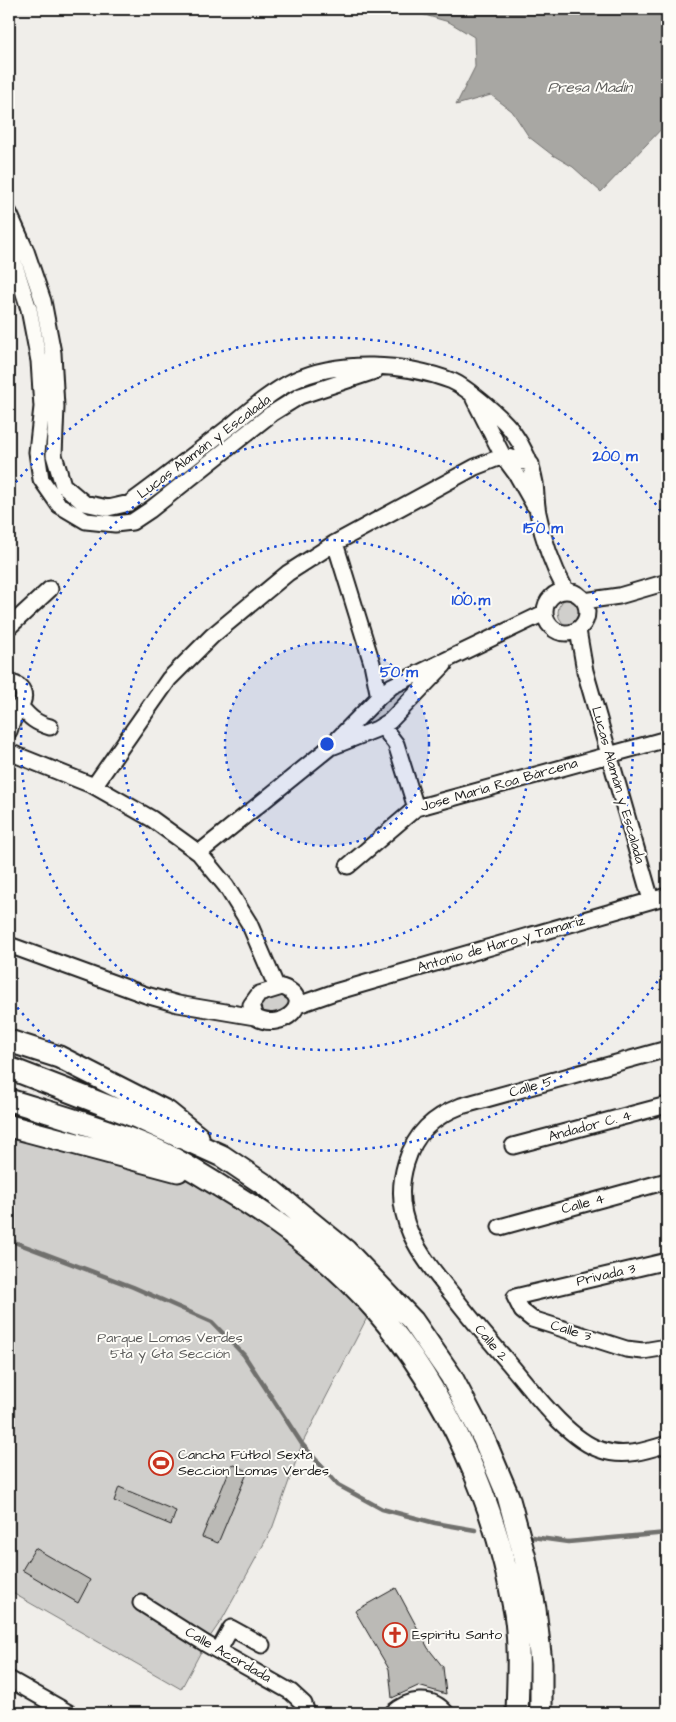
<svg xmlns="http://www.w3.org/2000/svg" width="676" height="1722" font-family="'Architects Daughter',sans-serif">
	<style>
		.green { fill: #d0cfcc; stroke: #767674 }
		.water { fill: #a8a7a3; stroke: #706f6d }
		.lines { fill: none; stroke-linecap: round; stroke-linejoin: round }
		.stream { stroke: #706f6d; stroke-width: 4.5 }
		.building { fill: #bbbab6; stroke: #1c1c1c }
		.minor-casing { stroke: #1c1c1c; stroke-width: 19 }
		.highway-casing { stroke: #1c1c1c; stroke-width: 25 }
		.minor { stroke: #fdfcf7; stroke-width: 15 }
		.highway { stroke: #fdfcf7; stroke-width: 21 }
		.ring { fill: none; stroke: #1d4ed8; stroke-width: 2.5; stroke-dasharray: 2.5 5 }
		.labels { text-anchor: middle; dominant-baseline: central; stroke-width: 4; stroke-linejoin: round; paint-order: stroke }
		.street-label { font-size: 14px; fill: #1c1c1c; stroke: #fdfcf7 }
		.park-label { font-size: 14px; fill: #5b5b5a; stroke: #fdfcf7 }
		.poi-label { font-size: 14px; fill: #1c1c1c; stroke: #fdfcf7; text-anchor: start }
		.water-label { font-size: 15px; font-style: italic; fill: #5b5b59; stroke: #fdfcf7 }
		.centre { fill: #1d4ed8; stroke: #fdfcf7; stroke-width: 2.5 }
		.ring-label { font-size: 15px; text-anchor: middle; font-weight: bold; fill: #1d4ed8; stroke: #fdfcf7; stroke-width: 4; stroke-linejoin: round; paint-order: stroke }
	</style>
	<rect width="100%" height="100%" fill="#f0eeea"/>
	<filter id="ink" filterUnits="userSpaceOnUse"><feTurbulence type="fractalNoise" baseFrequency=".02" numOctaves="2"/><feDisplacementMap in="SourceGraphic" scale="10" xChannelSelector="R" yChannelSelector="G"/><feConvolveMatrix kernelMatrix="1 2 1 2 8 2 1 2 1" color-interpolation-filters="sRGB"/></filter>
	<g filter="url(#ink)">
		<path class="green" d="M558 612a15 15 0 1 1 30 0a15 15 0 1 1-30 0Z
			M454,655L397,713L329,748L379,697Z
			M282,987L298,1005L261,1021L254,999Z
			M9,1126L208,1179L373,1306L302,1444L272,1529L223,1618L205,1644L181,1689L9,1591Z"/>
		<path class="water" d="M404,9H667V123L601,192L573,167L551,154L529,137L512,111L491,95L456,105L475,67L474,37L449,22Z"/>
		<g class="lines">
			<path class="stream" d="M9,1240L133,1287L212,1322L244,1355L302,1444L338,1485L382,1509L435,1523L475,1530
				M525,1536L568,1542L667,1533"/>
		</g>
		<path class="building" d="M232,1464L248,1471L218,1543L202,1537Z
			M119,1487L176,1511L171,1525L114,1501Z
			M35,1548L90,1580L78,1603L22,1570Z
			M396,1588L428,1648L443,1667L446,1694L418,1686L392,1698L389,1669L355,1611Z"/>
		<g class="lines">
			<defs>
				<path id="minor" d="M9,213L26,251L43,301L53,353L56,407L54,455L63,485L84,503L108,508L130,503C165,478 198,451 232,425C250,410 272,391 293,381C339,359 405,363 452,381C466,387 503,418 512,431C523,446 532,465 535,483C536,493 536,503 538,513C543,540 553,567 566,591
					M9,247L29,309L39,361L42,407L37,452L41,479L59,505L86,521L115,524L132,522L150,510L271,414L300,396L375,371
					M474,399L503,456L517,475L534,505
					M335,543L372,663L379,697
					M545 612a21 21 0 1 1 42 0a21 21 0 1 1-42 0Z
					M584,601L619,596L667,582
					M9,627L50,589
					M578,630L585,671L651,900
					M9,683C29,684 28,708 9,712
					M21,707C30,718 36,723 50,727
					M382,726L396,744L416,808
					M9,731L16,711
					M334,746L377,729L390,721L444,665
					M9,752L94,786L152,819L199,853L226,886L249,923L277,988
					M94,786L169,679L212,636L288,573L335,543L475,467L503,456L517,459L531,464
					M199,853L329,748L379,697L392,686L544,613
					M348,866L416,808L667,739
					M9,945L146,995L178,1004L255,1017
					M282,987C318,999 282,1034 255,1017L251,1005L259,994Z
					M298,1005L335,992L667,896
					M667,1049L461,1106C433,1117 415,1133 406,1163C389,1219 422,1257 455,1298C472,1320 490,1341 508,1362C531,1389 568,1440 601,1450C623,1458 645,1451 667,1444
					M513,1146L667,1105
					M500,1227L667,1181
					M667,1261L515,1297L522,1311L532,1319L626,1349L643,1351L667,1347
					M141,1603L206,1644L291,1692L304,1704L307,1713
					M219,1650L231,1628L262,1645
					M9,1679L69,1713
					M392,1713C408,1700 431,1694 446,1713"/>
				<path id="highway" d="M9,1041L59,1057L167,1112L198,1137
					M9,1068L136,1117L222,1156L265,1185L346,1251L413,1321L451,1376L483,1437L508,1496L525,1558L535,1609L541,1663V1713
					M9,1100C54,1114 101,1127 145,1145C172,1156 197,1172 221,1187C277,1220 332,1259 374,1308C448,1393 496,1503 515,1613C520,1646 518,1680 517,1713
					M9,1126L178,1171"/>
			</defs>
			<use href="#minor" class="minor-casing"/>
			<use href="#highway" class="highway-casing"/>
			<use href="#minor" class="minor"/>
			<use href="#highway" class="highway"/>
		</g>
	</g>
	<circle cx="327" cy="744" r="102" fill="#1d4ed8" fill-opacity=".12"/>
	<g class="ring">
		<circle cx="327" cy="744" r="102"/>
		<circle cx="327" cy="744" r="204"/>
		<circle cx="327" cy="744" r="306"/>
		<path d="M666 969A407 407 0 0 1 11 1000M11 488A407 407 0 0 1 666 519"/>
	</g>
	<defs>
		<symbol id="stadium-ring" viewBox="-11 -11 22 22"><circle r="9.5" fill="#fdfcf7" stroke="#c8321e" stroke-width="1.5"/><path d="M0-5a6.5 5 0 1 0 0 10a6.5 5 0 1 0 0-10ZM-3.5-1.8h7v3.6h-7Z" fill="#c8321e"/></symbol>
		<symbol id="church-ring" viewBox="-11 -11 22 22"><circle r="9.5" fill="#fdfcf7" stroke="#c8321e" stroke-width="1.5"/><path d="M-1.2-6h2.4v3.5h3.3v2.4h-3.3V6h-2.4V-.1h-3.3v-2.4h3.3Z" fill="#c8321e"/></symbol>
	</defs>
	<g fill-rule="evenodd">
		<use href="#stadium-ring" x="147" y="1449" width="28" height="28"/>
		<use href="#church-ring" x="381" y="1621" width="28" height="28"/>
	</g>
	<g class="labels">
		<g class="street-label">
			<text transform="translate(204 447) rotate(-37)">Lucas Alamán y Escalada</text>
			<text transform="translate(499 785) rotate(-16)">Jose Maria Roa Bàrcena</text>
			<text transform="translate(618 785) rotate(74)">Lucas Alamán y Escalada</text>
			<text transform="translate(501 944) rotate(-16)">Antonio de Haro y Tamaríz</text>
			<text transform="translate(531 1087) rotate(-16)">Calle 5</text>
			<text transform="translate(590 1126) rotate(-15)">Andador C. 4</text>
			<text transform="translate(583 1204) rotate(-15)">Calle 4</text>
			<text transform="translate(606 1275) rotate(-13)">Privada 3</text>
			<text transform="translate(571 1331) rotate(17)">Calle 3</text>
			<text transform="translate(491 1343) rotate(50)">Calle 2</text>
			<text transform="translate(228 1655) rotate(30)">Calle Acordada</text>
		</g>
		<g class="park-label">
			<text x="170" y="1338">Parque Lomas Verdes<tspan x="170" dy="16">5ta y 6ta Sección</tspan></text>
		</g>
		<g class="poi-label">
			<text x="178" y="1455">Cancha Fútbol Sexta<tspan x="178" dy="16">Seccion Lomas Verdes</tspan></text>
			<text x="412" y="1635">Espiritu Santo</text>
		</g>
		<g class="water-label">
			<text x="590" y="87">Presa Madín</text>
		</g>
	</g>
	<circle cx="327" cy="744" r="8" class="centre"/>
	<g class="ring-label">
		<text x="615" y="461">200 m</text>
		<text x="543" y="533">150 m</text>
		<text x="471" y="605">100 m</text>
		<text x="399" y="677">50 m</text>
	</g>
	<rect width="676" height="1722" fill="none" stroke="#fdfcf7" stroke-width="30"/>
	<rect x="15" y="15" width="646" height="1692" fill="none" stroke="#1c1c1c" stroke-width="2" filter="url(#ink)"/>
</svg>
